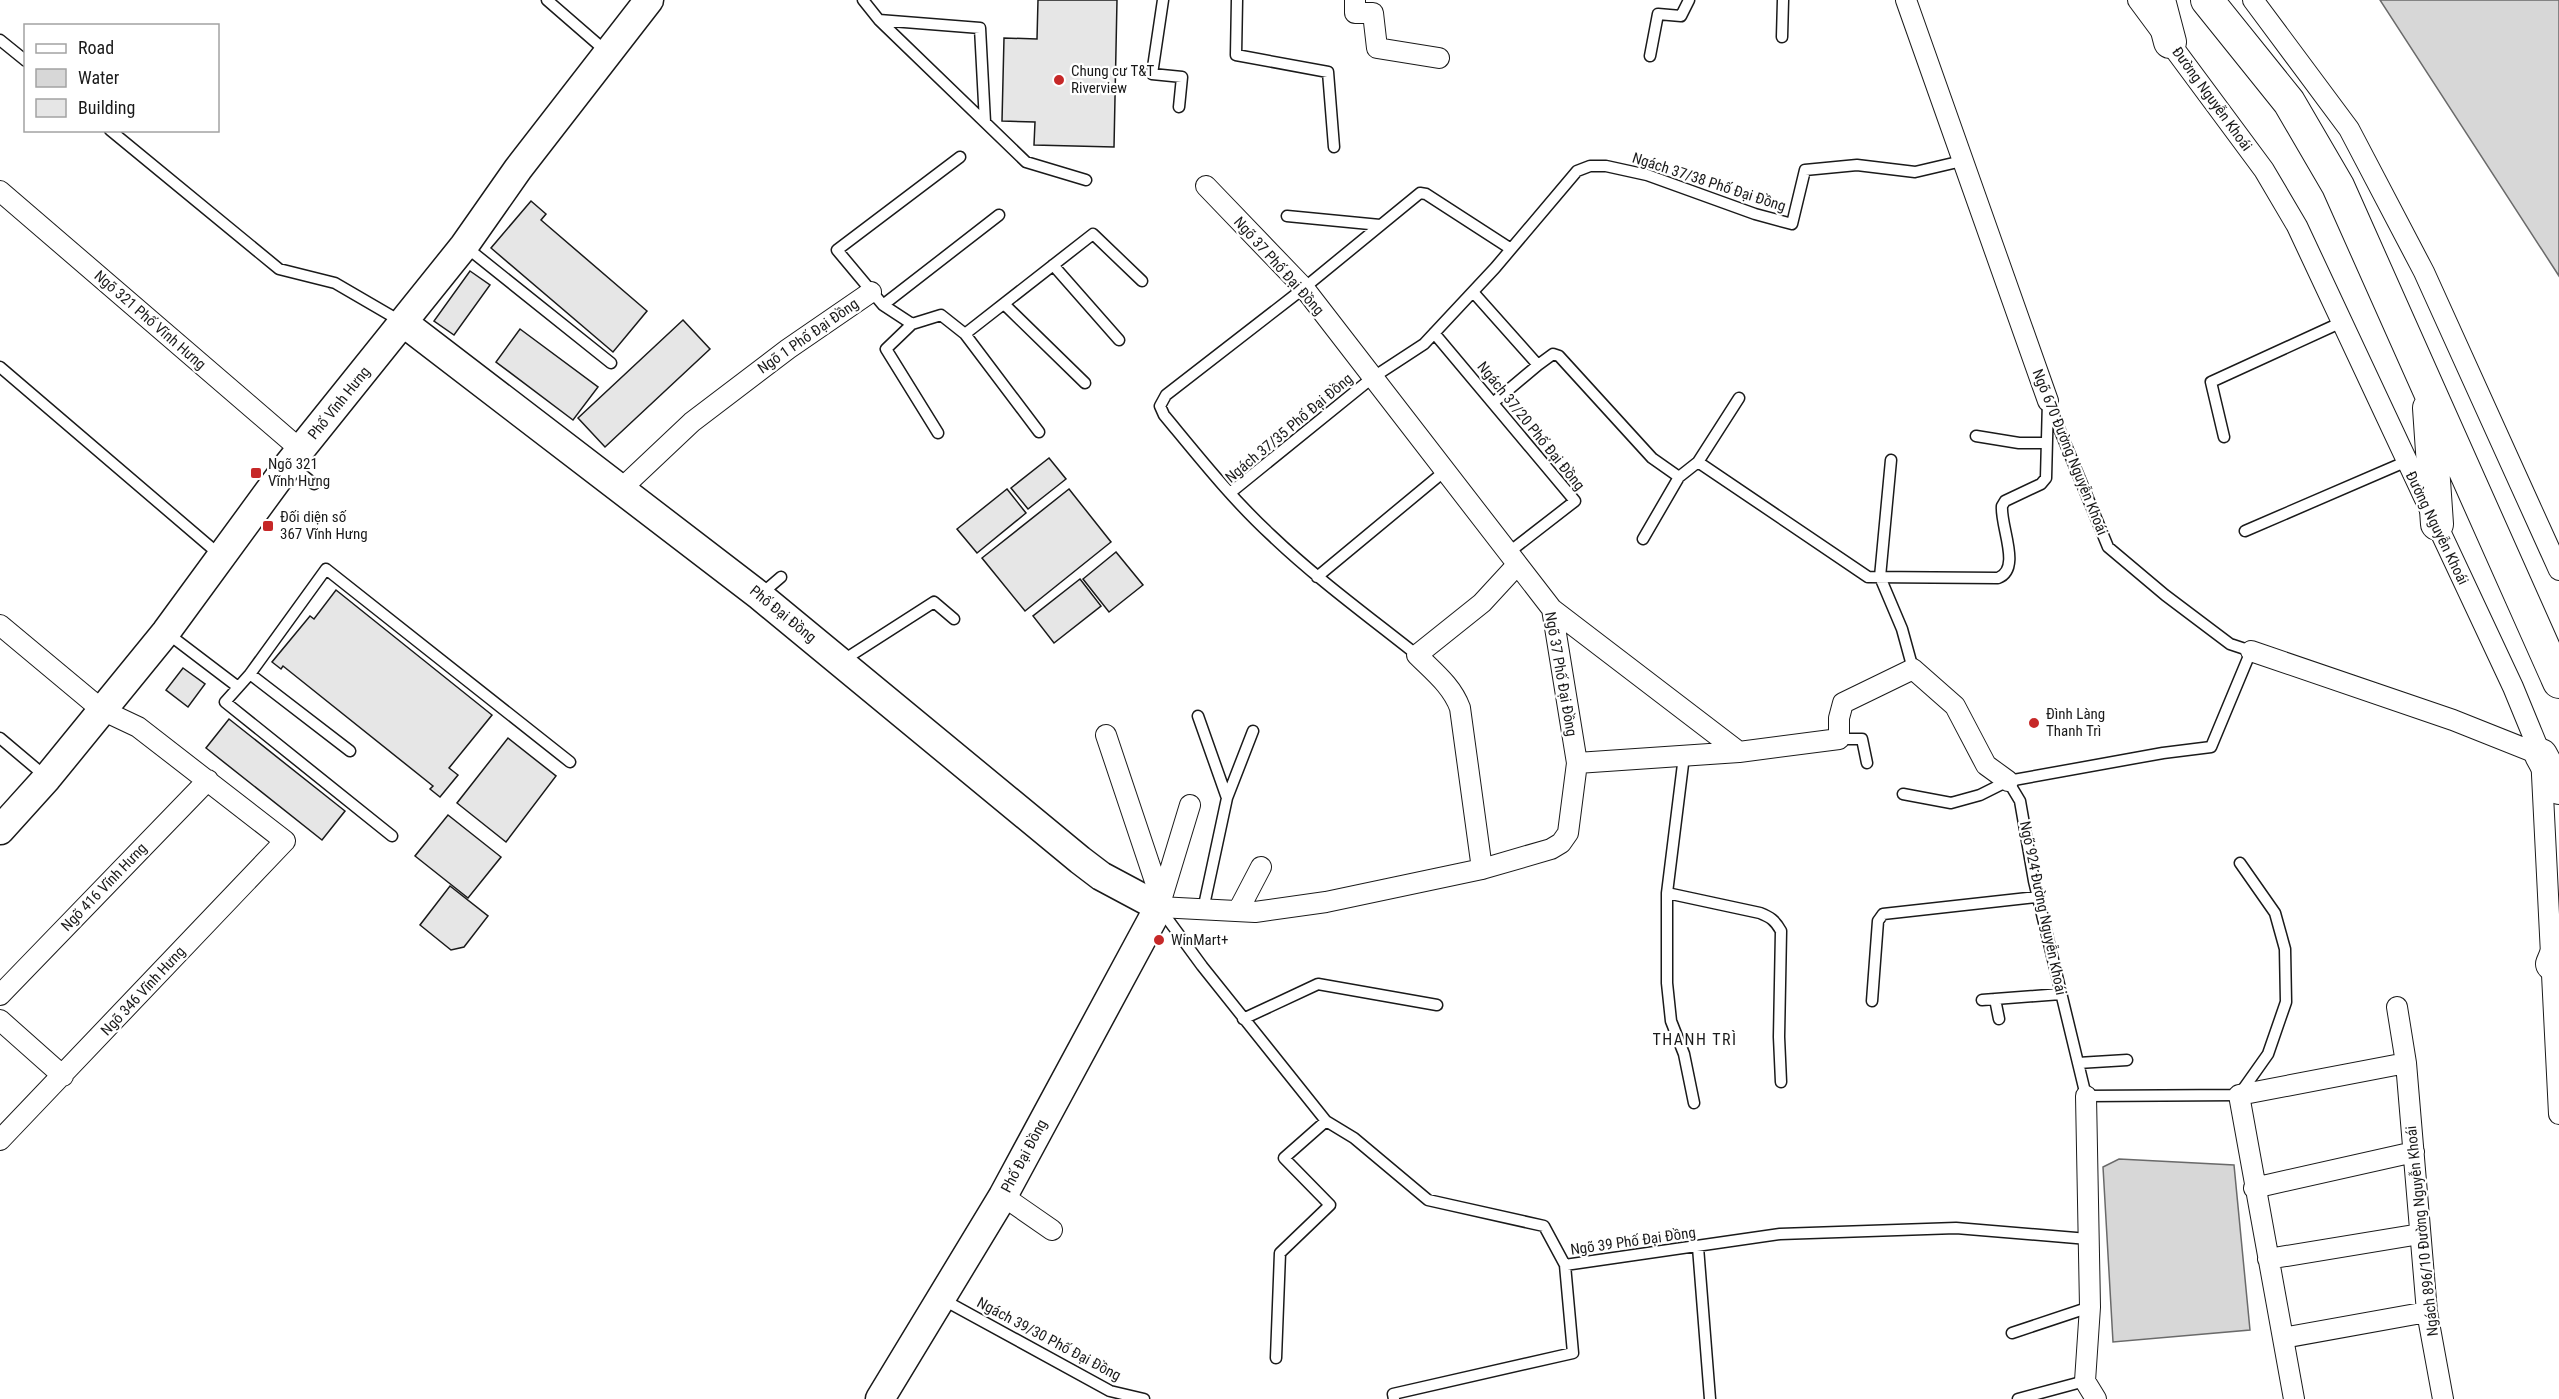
<svg xmlns="http://www.w3.org/2000/svg" width="2559" height="1399" font-family="'Roboto Condensed',sans-serif">
	<style>
		.water { fill: #d7d7d7; stroke: #6a6a6a; stroke-width: 1.5 }
		.building { fill: #e6e6e6; stroke: #1a1a1a; stroke-width: 1.5 }
		.lines { fill: none; stroke-linecap: round; stroke-linejoin: round }
		.lane-casing { stroke: #1a1a1a; stroke-width: 13 }
		.street-casing { stroke: #1a1a1a; stroke-width: 22 }
		.secondary-casing { stroke: #1a1a1a; stroke-width: 31 }
		.primary-casing { stroke: #1a1a1a; stroke-width: 34 }
		.lane { stroke: #fff; stroke-width: 10 }
		.street { stroke: #fff; stroke-width: 20 }
		.secondary { stroke: #fff; stroke-width: 28 }
		.primary { stroke: #fff; stroke-width: 32 }
		.poi-dot { fill: #c62828; stroke: #fff; stroke-width: 2 }
		.labels { text-anchor: middle; dominant-baseline: central; stroke-width: 4.5; stroke-linejoin: round; paint-order: stroke }
		.poi-label { font-size: 15px; fill: #1a1a1a; stroke: #fff; text-anchor: start }
		.street-label { font-size: 15px; fill: #1a1a1a; stroke: #fff }
		.neighbourhood-label { font-size: 16px; letter-spacing: 1.5px; fill: #1a1a1a; stroke: #fff }
	</style>
	<rect width="100%" height="100%" fill="#fff"/>
	<path class="water" d="M2380,0H2559V276Z
		M2119,1159L2234,1165L2250,1330L2113,1342L2103,1167Z"/>
	<path class="building" d="M1038,0H1117L1114,147L1034,145L1035,122L1002,121L1004,38L1037,39Z
		M531,201L546,214L541,220L647,311L613,352L491,248Z
		M470,271L490,285L454,335L434,321Z
		M683,320L710,349L605,447L578,418Z
		M520,329L598,387L573,420L496,362Z
		M1049,458L1066,479L1028,509L1011,488Z
		M1007,489L1026,513L977,553L957,529Z
		M1069,489L1111,542L1025,611L982,558Z
		M1116,552L1143,585L1109,612L1083,579Z
		M1080,579L1101,606L1054,643L1033,616Z
		M336,590L492,715L449,768L458,775L440,797L430,789L433,786L283,666L281,669L272,662L310,616L314,619Z
		M183,668L205,684L188,707L166,690Z
		M229,719L345,811L322,840L206,748Z
		M508,738L556,776L506,842L457,803Z
		M448,815L501,857L468,898L415,856Z
		M450,886L488,916L464,947L451,950L420,925Z"/>
	<g class="lines">
		<defs>
			<path id="lane" d="M547,0L608,53
				M863,0L879,20L1026,162L1086,180
				M1163,0L1152,74L1182,77L1179,107
				M1237,0L1236,55L1328,72L1334,147
				M879,20L980,28L985,122
				M1782,37L1783,0
				M0,40L26,61
				M1650,56L1658,14L1681,16L1689,0
				M110,130L279,269L335,283L402,322
				M960,157L837,250L883,305L912,324L941,315L965,334L1039,432
				M1287,216L1380,225
				M466,247L611,363
				M1053,265L1119,340
				M1473,292L1538,365L1553,354L1559,356L1652,458L1679,477L1698,462L1868,577L1998,578C2022,569 2000,526 2002,506L2005,501L2041,484L2046,478L2048,401
				M1004,304L1085,383
				M883,305L999,215
				M912,324L886,349L938,433
				M1434,333L1575,501L1508,553
				M965,334L1093,234L1142,281
				M0,367L221,556
				M1494,402L1538,365
				M1976,436L2019,443H2046
				M2224,437L2211,382L2342,322
				M1891,460L1880,577L1902,629L1913,669
				M1698,462L1739,398
				M291,465L314,484
				M1230,493L1372,378L1424,344L1495,268L1577,171L1590,166H1606L1647,175L1755,214L1792,224L1805,170L1857,165L1915,172L1962,161
				M2245,531L2405,462
				M1643,539L1679,477
				M1317,577L1446,470
				M760,595L781,577
				M167,633L238,687
				M1417,655C1368,616 1317,579 1271,535C1232,499 1198,456 1164,415L1160,406L1166,395L1304,288L1420,193L1426,194L1511,249
				M842,661L934,602L954,619
				M250,674L350,751
				M1198,716L1227,798
				M0,738L45,776
				M1839,739H1862L1867,763
				M1684,756L1667,893V983L1671,1021L1684,1054L1694,1103
				M2008,781L2020,801L2034,881L2086,1096L2239,1095L2268,1054L2286,1002L2285,949L2275,913L2240,863
				M1903,794L1951,803L1980,795L2008,781L2163,753L2211,747L2251,651L2230,644L2165,595L2108,547L2049,404
				M392,836L225,702L250,674L326,569L570,762
				M1667,893L1760,913C1770,917 1775,920 1781,931L1779,1037L1781,1082
				M1161,910L1202,966L1326,1121L1354,1138L1428,1200L1544,1226L1565,1265L1573,1353L1393,1394L1394,1399
				M1203,910L1227,798L1253,731
				M1995,999L1999,1019
				M1982,1000L2061,994
				M1872,1001L1878,921L1883,914L2037,897
				M1243,1019L1318,984L1437,1005
				M2078,1063L2127,1060
				M1698,1247L1710,1399
				M1565,1265L1780,1234L1956,1228L2088,1239
				M942,1299L1110,1391L1144,1399
				M2012,1333L2090,1307
				M1276,1358L1280,1253L1330,1205L1284,1158L1326,1121
				M2018,1399L2085,1381"/>
			<path id="street" d="M1355,0V13H1373L1377,48L1439,58
				M1906,0L2048,401
				M2138,0L2264,170L2297,226L2513,687L2541,755L2559,1114
				M2253,0L2349,129L2424,272L2559,570
				M0,191L301,450
				M621,489L692,422L788,349L871,292
				M1552,609L1739,752
				M0,625L102,710L138,727L285,841L0,1140
				M2251,651L2453,720L2541,755
				M1106,735L1161,899
				M1577,763L1739,752L1839,739V718L1843,703L1913,669L1955,706L1986,765L2008,781
				M1190,805L1159,907L1255,912L1326,902L1482,869L1551,849L1561,843L1568,833L1577,763L1552,609L1304,288L1206,186
				M1482,869L1460,708C1452,686 1434,672 1417,655L1482,603L1517,565
				M1238,911L1261,867
				M0,995L208,780
				M2397,1007L2406,1063L2427,1312L2443,1399
				M0,1020L63,1076
				M2086,1096L2090,1307L2085,1381L2096,1399
				M2254,1188L2414,1152
				M1003,1196L1052,1230
				M2268,1259L2420,1234
				M2283,1338L2427,1312
				M2294,1399L2239,1095L2406,1063"/>
			<path id="secondary" d="M404,323L760,596L1080,860L1101,876L1159,907L1003,1196L880,1399
				M0,830L47,778L166,632L289,464L464,246L518,169L649,0"/>
			<path id="primary" d="M2159,0L2170,42
				M2207,0L2289,102L2338,186L2559,682
				M2429,408L2437,524
				M2541,755L2559,788
				M2552,964L2559,947"/>
		</defs>
		<use href="#lane" class="lane-casing"/>
		<use href="#street" class="street-casing"/>
		<use href="#secondary" class="secondary-casing"/>
		<use href="#primary" class="primary-casing"/>
		<use href="#lane" class="lane"/>
		<use href="#street" class="street"/>
		<use href="#secondary" class="secondary"/>
		<use href="#primary" class="primary"/>
	</g>
	<g class="poi-dot">
		<circle cx="1059" cy="80" r="6"/>
		<rect x="250" y="467" width="12" height="12" rx="3"/>
		<rect x="262" y="520" width="12" height="12" rx="3"/>
		<circle cx="2034" cy="723" r="6"/>
		<circle cx="1159" cy="940" r="6"/>
	</g>
	<g class="labels">
		<g class="poi-label">
			<text x="1071" y="71">Chung cư T&amp;T<tspan x="1071" dy="17">Riverview</tspan></text>
			<text x="268" y="464">Ngõ 321<tspan x="268" dy="17">Vĩnh Hưng</tspan></text>
			<text x="280" y="517">Đối diện số<tspan x="280" dy="17">367 Vĩnh Hưng</tspan></text>
			<text x="2046" y="714">Đình Làng<tspan x="2046" dy="17">Thanh Trì</tspan></text>
			<text x="1171" y="940">WinMart+</text>
		</g>
		<g class="street-label">
			<text transform="translate(2212 99) rotate(54)">Đường Nguyễn Khoái</text>
			<text transform="translate(1709 182) rotate(18)">Ngách 37/38 Phố Đại Đồng</text>
			<text transform="translate(1279 266) rotate(48)">Ngõ 37 Phố Đại Đồng</text>
			<text transform="translate(150 320) rotate(41)">Ngõ 321 Phố Vĩnh Hưng</text>
			<text transform="translate(808 336) rotate(-35)">Ngõ 1 Phố Đại Đồng</text>
			<text transform="translate(339 403) rotate(-51)">Phố Vĩnh Hưng</text>
			<text transform="translate(1531 426) rotate(51)">Ngách 37/20 Phố Đại Đồng</text>
			<text transform="translate(1289 428) rotate(-40)">Ngách 37/35 Phố Đại Đồng</text>
			<text transform="translate(2070 452) rotate(68)">Ngõ 670 Đường Nguyễn Khoái</text>
			<text transform="translate(2437 528) rotate(64)">Đường Nguyễn Khoái</text>
			<text transform="translate(783 614) rotate(39)">Phố Đại Đồng</text>
			<text transform="translate(1561 674) rotate(80)">Ngõ 37 Phố Đại Đồng</text>
			<text transform="translate(104 887) rotate(-46)">Ngõ 416 Vĩnh Hưng</text>
			<text transform="translate(2043 908) rotate(78)">Ngõ 924 Đường Nguyễn Khoái</text>
			<text transform="translate(143 991) rotate(-47)">Ngõ 346 Vĩnh Hưng</text>
			<text transform="translate(1024 1156) rotate(-62)">Phố Đại Đồng</text>
			<text transform="translate(2422 1231) rotate(-96)">Ngách 896/10 Đường Nguyễn Khoái</text>
			<text transform="translate(1633 1241) rotate(-8)">Ngõ 39 Phố Đại Đồng</text>
			<text transform="translate(1049 1339) rotate(28)">Ngách 39/30 Phố Đại Đồng</text>
		</g>
		<g class="neighbourhood-label">
			<text x="1695" y="1039">THANH TRÌ</text>
		</g>
	</g>
	<rect x="24" y="24" width="195" height="108" fill="#ffffff" stroke="#a3a3a3" stroke-width="1.5"/>
	<rect x="36" y="44" width="30" height="9" fill="#ffffff" stroke="#a3a3a3" stroke-width="1.5"/>
	<text x="78" y="54" font-size="18" fill="#1a1a1a">Road</text>
	<rect x="36" y="69" width="30" height="18" fill="#d7d7d7" stroke="#a3a3a3" stroke-width="1.5"/>
	<text x="78" y="84" font-size="18" fill="#1a1a1a">Water</text>
	<rect x="36" y="99" width="30" height="18" fill="#e6e6e6" stroke="#a3a3a3" stroke-width="1.5"/>
	<text x="78" y="114" font-size="18" fill="#1a1a1a">Building</text>
</svg>
